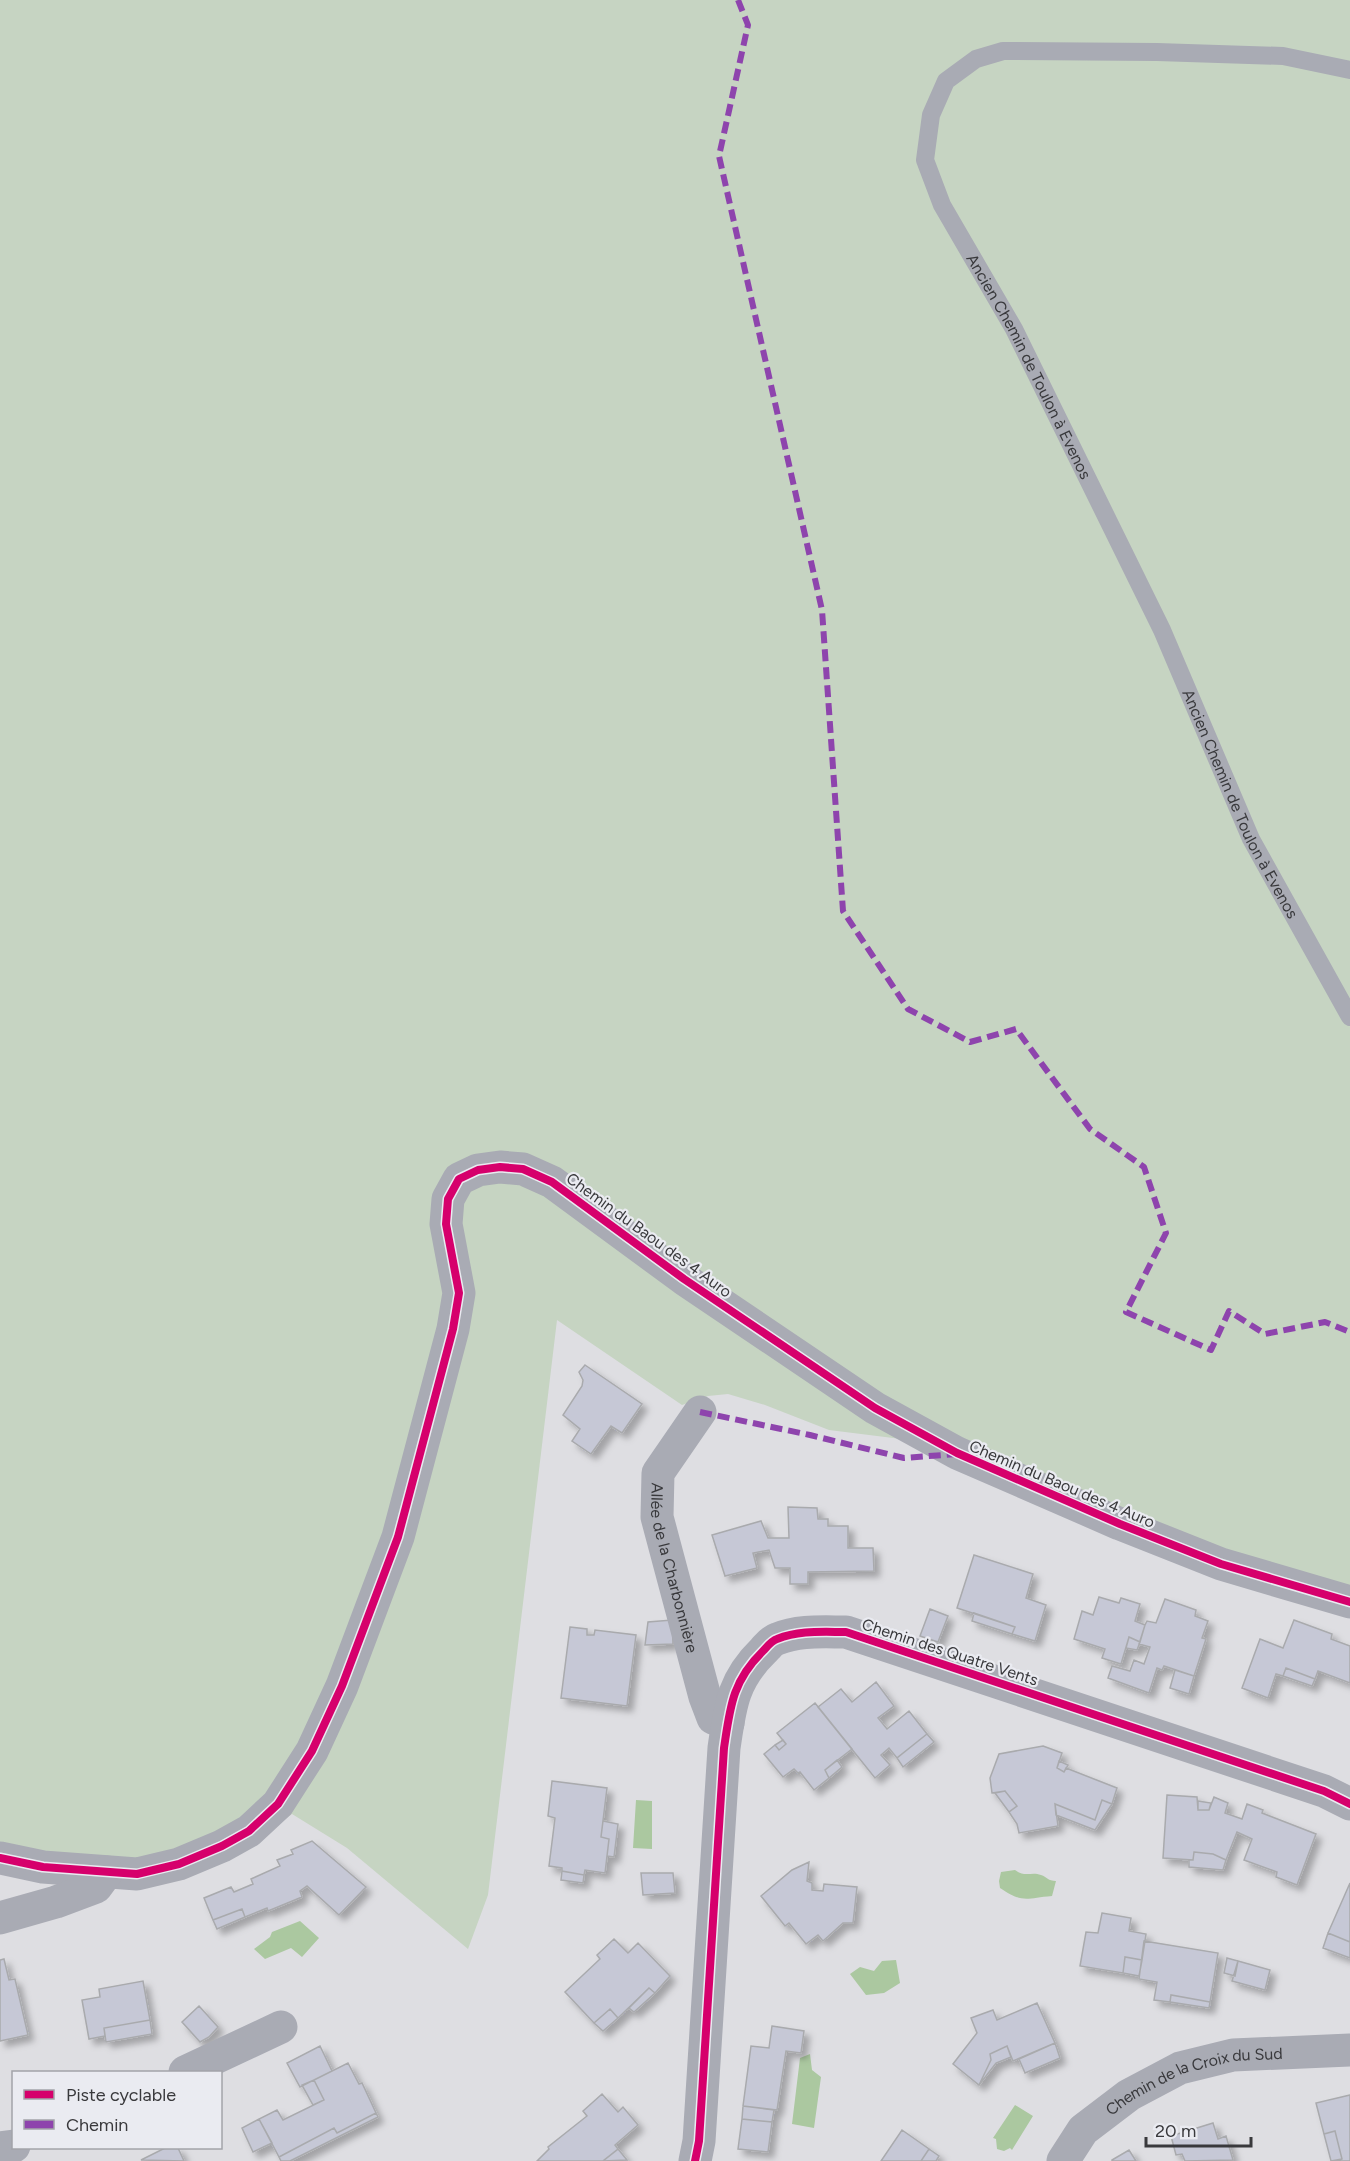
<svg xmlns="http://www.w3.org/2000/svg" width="1350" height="2161" font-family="Figtree,sans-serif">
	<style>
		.green { fill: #c6d4c2 }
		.water { fill: #abc8a0 }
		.building { fill: #c6c8d6; stroke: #a9aaad; stroke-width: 1.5; filter: url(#shadow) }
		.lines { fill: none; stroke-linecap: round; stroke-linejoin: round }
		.lane { stroke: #a9abb4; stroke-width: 18 }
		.street { stroke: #a9abb4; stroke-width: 33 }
		.quiet { stroke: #8e44ad; stroke-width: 6; stroke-dasharray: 12 6; stroke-linecap: butt }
		.cycleway-casing { stroke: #eaebf1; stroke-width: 11 }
		.cycleway { stroke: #d6006c; stroke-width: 8 }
		.labels { text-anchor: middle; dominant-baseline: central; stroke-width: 4.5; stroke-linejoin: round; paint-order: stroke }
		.street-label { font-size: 16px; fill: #39393c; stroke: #eaebf1 }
	</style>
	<defs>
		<filter id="shadow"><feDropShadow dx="5.5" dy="5.5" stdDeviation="3" flood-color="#0004"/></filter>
	</defs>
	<rect width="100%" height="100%" fill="#dedee2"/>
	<path class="green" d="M0,0H1350V1610L909,1440L829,1430L765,1405L728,1394L708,1396L682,1405L557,1320L488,1895L468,1949L347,1848L292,1814L243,1849L0,1871Z"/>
	<path class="water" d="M636,1800L652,1801V1849L633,1848Z
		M1015,1870C1026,1878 1031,1871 1041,1875C1047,1877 1048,1881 1056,1881L1052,1896C1026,1898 1024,1904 1000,1888L999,1881L1001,1872Z
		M300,1921L319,1938L302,1957L291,1948L265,1959L254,1949L270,1937L272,1932Z
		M896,1960L900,1983L884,1993L866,1995L850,1974L860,1967L874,1971L882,1961Z
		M810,2054L812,2070L821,2077L814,2128L792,2124L800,2058Z
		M1015,2105L1033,2116L1012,2150L1010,2148L1004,2151L997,2149L996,2139L993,2138Z"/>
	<path class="building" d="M585,1365L642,1404L622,1433L611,1426L591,1454L572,1441L580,1429L563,1415L582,1386L583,1380L579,1372Z
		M788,1507L817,1508L818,1519H828V1526H848V1548H873L874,1571L808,1572V1584H790V1568H775L769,1550L753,1553L757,1568L725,1576L712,1535L761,1521L768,1538H789Z
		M974,1555L1033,1574L1026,1598L1046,1605L1035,1641L1012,1634L1015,1627L957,1608Z
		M1099,1597L1119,1603L1121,1598L1140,1604L1135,1621L1145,1625L1140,1642L1129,1637L1121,1664L1102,1658L1105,1649L1074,1639L1082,1611L1093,1615Z
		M1165,1599L1196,1610L1195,1616L1208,1621L1202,1638L1206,1639L1194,1676L1164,1666L1162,1670L1157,1668L1149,1693L1108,1678L1112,1666L1130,1671L1134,1660L1144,1664L1150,1647L1139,1644L1145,1625L1147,1621L1156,1623Z
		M930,1609L948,1616L938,1642L920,1636Z
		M974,1613L1015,1627L1012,1634L972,1621Z
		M672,1620L673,1644L645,1645L648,1622Z
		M1294,1620L1332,1634L1331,1639L1350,1646V1683L1318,1671L1315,1679L1286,1668L1283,1676L1276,1674L1268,1698L1242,1688L1260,1639L1283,1648Z
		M570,1627L587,1629V1635H594L595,1630L636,1635L627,1706L561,1698Z
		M1129,1637L1140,1642L1137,1650L1126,1648Z
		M1286,1668L1315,1679L1312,1686L1283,1676Z
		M1175,1670L1194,1676L1189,1694L1170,1688Z
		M876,1682L894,1706L878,1718L887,1729L909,1711L927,1734L897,1758L889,1748L881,1755L890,1765L875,1778L818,1707L841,1689L852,1702Z
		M815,1703L852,1749L825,1770L829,1778L814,1790L800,1772L798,1773L794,1769L783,1777L764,1754L775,1745L779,1750L786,1744L777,1733Z
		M927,1734L934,1742L903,1767L897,1758Z
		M783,1740L786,1744L779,1750L775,1745Z
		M1043,1746L1062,1753L1057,1768L1064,1772L1066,1768L1117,1788L1112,1804L1102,1800L1095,1820L1055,1804L1058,1826L1019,1833L1017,1824L1009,1812L1017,1806L1005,1791L992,1793L990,1778L999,1754Z
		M837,1760L842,1767L829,1778L825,1770Z
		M1059,1761L1068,1765L1064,1772L1057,1768Z
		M552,1781L607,1788L601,1837L609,1839L605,1873L585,1870L584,1875L562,1871V1868L549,1866L555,1818L548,1816Z
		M1005,1791L1017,1806L1009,1812L995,1793Z
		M1167,1795L1197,1797L1198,1810H1209L1214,1797L1228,1803L1225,1813L1242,1819L1247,1804L1263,1810L1262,1813L1316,1834L1297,1885L1276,1877L1277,1872L1244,1860L1252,1839L1237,1832L1226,1860L1213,1854L1194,1852L1193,1860L1163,1858Z
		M1102,1800L1112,1804L1095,1830L1056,1815L1055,1804L1095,1820Z
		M1198,1801L1211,1803L1209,1810H1198Z
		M603,1821L618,1824L614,1857L607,1856L609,1839L601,1837Z
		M312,1841L366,1887L339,1915L307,1886L300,1891L302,1897L268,1911L267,1908L245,1917L242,1909L213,1920L204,1898L231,1887L234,1892L253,1884L251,1879L280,1866L277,1860L293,1854L291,1850Z
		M1194,1852L1213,1854L1226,1860L1223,1870L1189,1867V1860H1193Z
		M809,1862L807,1881L812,1883V1890L823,1891L824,1884L857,1887L853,1923H843L823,1941L818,1935L806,1944L789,1923L785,1926L761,1896L792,1870Z
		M562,1871L584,1875L583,1883L561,1880Z
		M641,1873H673L675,1893L643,1895Z
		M1350,1883V1942L1328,1933Z
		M242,1909L245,1917L217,1929L213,1920Z
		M1102,1913L1131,1918L1129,1931L1146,1934L1142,1960L1125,1957L1123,1973L1080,1966L1086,1932L1098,1933Z
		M1328,1933L1350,1942V1958L1323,1948Z
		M614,1939L628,1953L638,1943L670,1976L655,1993L649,1988L618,2018L610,2009L594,2023L565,1992L600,1959L597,1955Z
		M1144,1941L1218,1953L1210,2002L1171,1995L1170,2002L1154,2000L1157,1982L1139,1979Z
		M1125,1957L1142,1960L1139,1976L1123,1973Z
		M1227,1958L1238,1961L1235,1976L1224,1973Z
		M4,1959L9,1980L15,1979L28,2035L0,2041V1960Z
		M1238,1961L1270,1970L1265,1990L1232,1981Z
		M143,1981L150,2020L104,2028L105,2036L89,2039L82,2000L100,1997L99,1989Z
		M649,1988L655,1993L634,2012L629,2008Z
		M1171,1995L1210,2002L1209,2008L1170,2002Z
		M1037,2003L1055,2043L1013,2061L1007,2046L990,2054L991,2060L979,2085L953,2064L977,2033L971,2018L993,2010L997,2020Z
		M199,2006L218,2027L209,2037L200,2042L182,2022Z
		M610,2009L618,2018L603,2031L594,2023Z
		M150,2020L152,2034L106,2042L104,2028Z
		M772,2026L804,2031L801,2053L786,2051L777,2110L743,2106L751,2046L769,2048Z
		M1055,2043L1060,2058L1025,2073L1019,2059Z
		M320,2046L332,2071L300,2087L287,2063Z
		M1007,2046L1011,2057L996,2063L979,2085L991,2060L990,2054Z
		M348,2063L359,2084L362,2083L376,2113L337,2133L334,2128L279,2157L259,2119L277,2110L283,2120L324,2100L314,2080Z
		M314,2080L324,2100L313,2105L302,2085Z
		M602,2094L618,2112L623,2107L638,2125L615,2145L618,2149L603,2161H537L549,2149L548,2147L587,2116L583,2111Z
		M1350,2095V2161H1336L1342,2159L1335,2131L1324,2134L1316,2103Z
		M743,2106L774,2110L772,2122L742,2119Z
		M376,2113L378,2117L290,2161H281L279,2157L334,2128L337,2133Z
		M259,2119L272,2143L253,2152L242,2128Z
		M742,2119L772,2122L768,2152L738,2149Z
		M1213,2123L1218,2139L1226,2136L1233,2160L1185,2161L1182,2154L1176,2155L1171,2136Z
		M902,2130L929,2149L921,2161H881Z
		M1335,2131L1342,2159L1331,2161L1324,2134Z
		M165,2148H178L184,2161L141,2160Z
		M618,2149L627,2160L603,2161Z
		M929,2149L939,2156L936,2161H921Z
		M1129,2150L1136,2161H1112V2160Z"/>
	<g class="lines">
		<path class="lane" id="s1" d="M1350,70L1283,56L1157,52L1003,51L976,59L946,81L931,115L925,160L942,205L1014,329L1162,630L1251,839L1350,1017"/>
		<g class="street">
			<path id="s2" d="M700,1412L658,1473L657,1517L705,1697L713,1718L728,1723"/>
			<path d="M0,1858L43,1867L137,1874L179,1864L222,1846L249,1831L278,1804L312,1751L342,1686L398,1537L453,1329L459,1293L446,1224L448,1199L459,1179L478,1170L500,1167L523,1169L552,1182L684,1279L875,1408L957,1453L1120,1524L1221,1564L1350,1602"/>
			<path d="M0,1918L56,1902L96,1887L107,1872"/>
			<path d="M185,2072L281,2027"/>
			<path d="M0,2148L14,2146"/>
			<path d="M695,2161L699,2141L724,1748C730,1708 732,1681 763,1651C767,1647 771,1641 777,1639C799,1630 822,1632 846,1632L1324,1791L1350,1804"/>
			<path id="s3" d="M1063,2161L1083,2130L1129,2095L1180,2068L1233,2055L1350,2050"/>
		</g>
		<path class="quiet" d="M738,0L748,25L719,156L822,610L843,911L908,1009L970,1042L1016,1029L1090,1129L1144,1167L1166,1233L1126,1312L1211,1350L1229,1311L1265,1334L1325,1322L1350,1332
			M700,1412L810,1435L904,1458L956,1454"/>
		<defs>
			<path id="cycleway" d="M0,1858L43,1867L137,1874L179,1864L222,1846L249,1831L278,1804L312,1751L342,1686L398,1537L453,1329L459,1293L446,1224L448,1199L459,1179L478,1170L500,1167L523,1169L552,1182L684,1279L875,1408L957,1453L1120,1524L1221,1564L1350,1602
				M695,2161L699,2141L724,1748C730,1708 732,1681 763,1651C767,1647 771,1641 777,1639C799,1630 822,1632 846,1632L1324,1791L1350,1804"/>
		</defs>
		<use href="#cycleway" class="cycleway-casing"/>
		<use href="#cycleway" class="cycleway"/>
	</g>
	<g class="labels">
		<g class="street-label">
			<text stroke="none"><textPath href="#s1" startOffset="728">Ancien Chemin de Toulon à Evenos</textPath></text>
			<text stroke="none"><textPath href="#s1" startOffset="1214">Ancien Chemin de Toulon à Evenos</textPath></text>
			<text transform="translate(649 1235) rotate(36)">Chemin du Baou des 4 Auro</text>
			<text transform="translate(1062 1484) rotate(23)">Chemin du Baou des 4 Auro</text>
			<text stroke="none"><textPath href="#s2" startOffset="171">Allée de la Charbonnière</textPath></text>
			<text transform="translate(950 1652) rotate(18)">Chemin des Quatre Vents</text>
			<text stroke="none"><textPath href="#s3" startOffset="162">Chemin de la Croix du Sud</textPath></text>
		</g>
	</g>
	<rect x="12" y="2071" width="210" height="78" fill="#eaebf1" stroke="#a3a4a9" stroke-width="1.5"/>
	<rect x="24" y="2090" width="30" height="9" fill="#d6006c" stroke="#a3a4a9" stroke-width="1.5"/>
	<text x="66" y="2101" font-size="18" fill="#39393c">Piste cyclable</text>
	<rect x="24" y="2120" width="30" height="9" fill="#8e44ad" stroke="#a3a4a9" stroke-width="1.5"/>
	<text x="66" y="2131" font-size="18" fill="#39393c">Chemin</text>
	<path d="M1146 2137v9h105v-9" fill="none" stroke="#39393c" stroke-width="3"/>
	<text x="1155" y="2137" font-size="18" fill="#39393c" stroke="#eaebf1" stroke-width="4.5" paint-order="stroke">20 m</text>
</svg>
